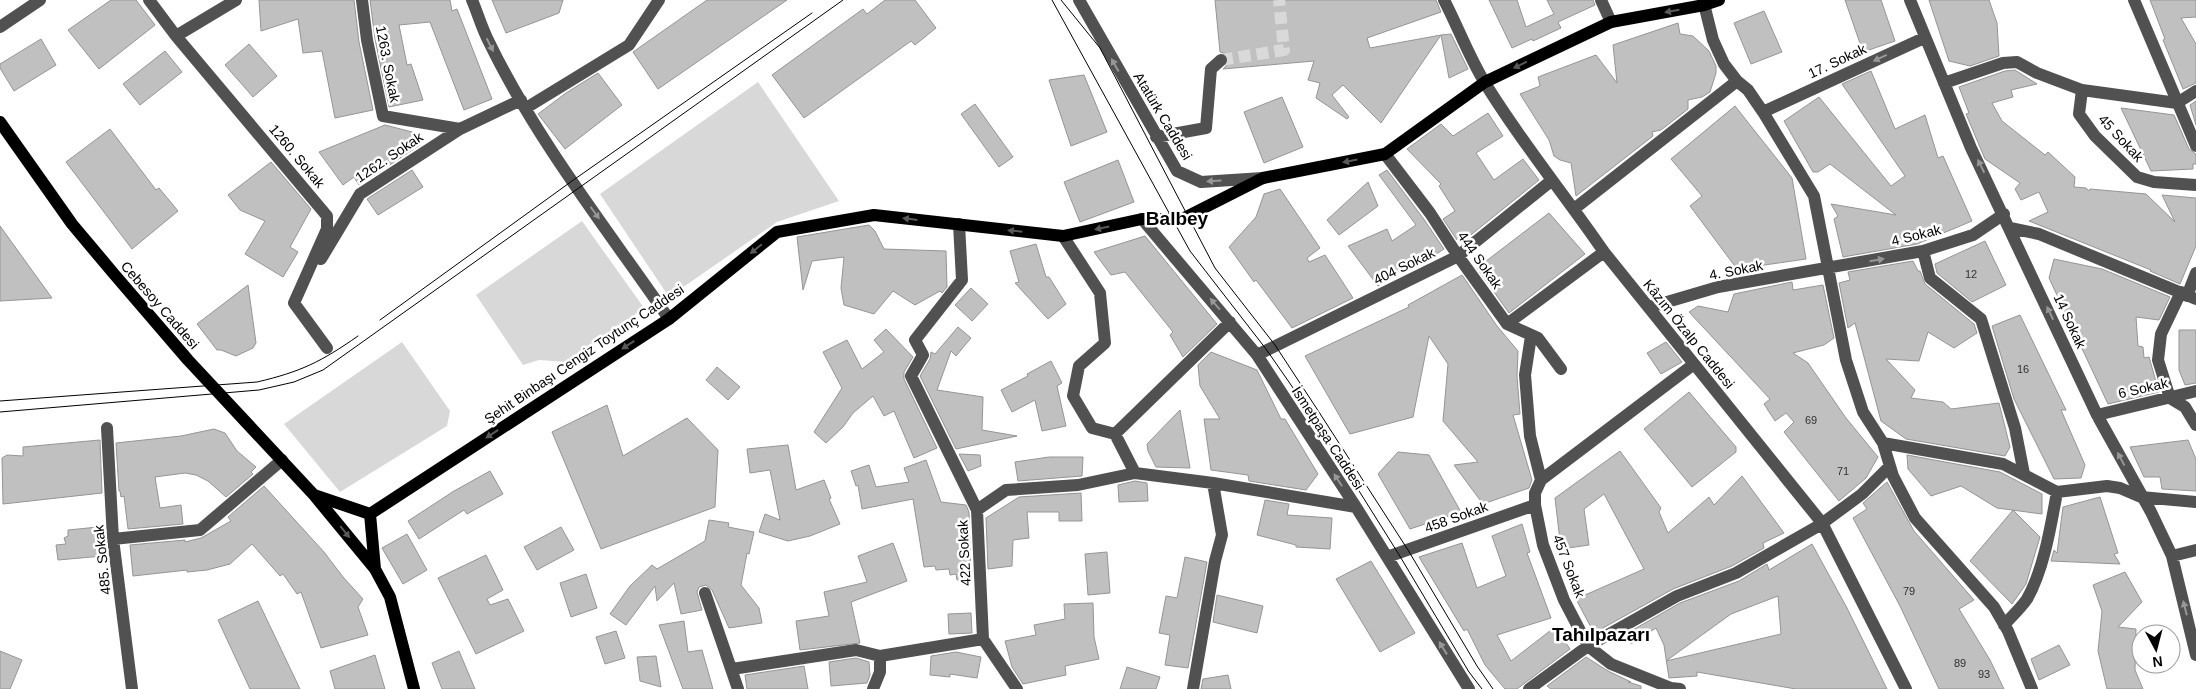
<svg xmlns="http://www.w3.org/2000/svg" width="2196" height="689" font-family="Helvetica,sans-serif">
	<style>
		.green { fill: #d8d8d8 }
		.building { fill: #c0c0c0; stroke: #959595; fill-rule: evenodd }
		.lines { fill: none; stroke-linecap: round; stroke-linejoin: round }
		.minor-tunnel { stroke: #d9d9d9; stroke-width: 12; stroke-dasharray: 12 6; stroke-linecap: butt }
		.minor { stroke: #515151; stroke-width: 12 }
		.major { stroke: #000; stroke-width: 12 }
		.tram { stroke: #000; stroke-width: 1 }
		.oneway { fill: #595959 }
		.oneway2 { fill: #979797 }
		.labels { text-anchor: middle; dominant-baseline: central; stroke-width: 5; stroke-linejoin: round; paint-order: stroke }
		.number-label { font-size: 11px; fill: #303030 }
		.street-label { font-size: 14px; fill: #000; stroke: #fff }
		.district-label { font-size: 19px; font-weight: bold; fill: #000; stroke: #fff }
	</style>
	<rect width="100%" height="100%" fill="#fff"/>
	<path class="green" d="M758,82L839,201L777,222L669,297L600,194Z
		M582,221L644,308L567,362L539,360L523,365L476,295Z
		M402,342L450,411L447,426L340,492L284,424Z"/>
	<path class="building" d="M111,0H136L155,25L99,69L68,30Z
		M259,0H354L359,42L373,110L335,118L322,51L303,53L298,19L261,31Z
		M370,0H450L452,11L457,9L492,99L464,110L430,22L399,25L407,65L411,64L423,100L389,107L375,39Z
		M492,0H563L559,13L506,33Z
		M707,0H787L658,89L633,52Z
		M885,0H915L936,28L915,45L911,41L804,118L772,75L863,9L867,14Z
		M1215,0H1436L1441,12L1367,38L1370,48L1441,35L1381,123L1343,85L1332,95L1349,117L1347,119L1316,98L1320,83L1308,80L1314,61L1223,69L1229,63V59L1227,54L1220,52Z
		M1489,0H1517L1526,27L1554,14L1547,0H1593L1595,5L1558,22L1561,28L1533,41L1532,39L1512,48Z
		M1845,0H1881L1895,41L1863,52Z
		M1929,0H1989L1997,23L1999,56L1970,66L1949,61Z
		M2150,0H2196V17L2181,18L2196,44V83L2183,89L2163,40L2165,39Z
		M1764,11L1782,52L1751,64L1734,23Z
		M1678,23L1680,34L1693,36L1709,51L1716,66V73L1710,92L1702,97L1688,100V109L1661,130L1652,132L1653,136L1576,196L1571,163L1560,160L1554,156L1549,140L1520,94L1540,86L1538,77L1596,55L1617,83L1613,45Z
		M1451,34L1468,69L1449,78L1441,35Z
		M41,39L56,65L14,91L0,68V64Z
		M249,44L277,76L253,97L225,65Z
		M165,51L182,72L140,105L123,84Z
		M2015,70L2037,84L2011,90L2013,97L1992,103L2002,121L2045,155L2048,152L2075,177L2074,187L2086,188L2089,191L2090,189L2146,194L2175,222L2162,195L2196,198V246L2180,284L2150,271L2151,270L2029,221L2048,212L2039,192L2021,200L2015,189L2020,183L1985,159L1966,114L1969,113L1959,87L2005,71Z
		M1871,71L1895,129L1925,115L1938,158L1943,156L1972,221L1917,244L1843,257L1834,219L1838,216L1831,204L1896,215L1830,164L1818,172H1813L1784,121L1819,97L1891,186L1905,176L1842,84Z
		M598,73L622,105L565,149L538,114L566,93Z
		M1084,75L1107,132L1071,146L1049,80Z
		M1282,97L1303,147L1264,163L1244,112Z
		M2196,101V125L2190,105Z
		M975,104L1013,157L999,167L961,114Z
		M1735,106L1792,178L1806,259L1737,269L1690,206L1702,196L1671,159Z
		M2121,108L2174,115L2189,149L2196,154V164H2193V169L2151,171Z
		M1488,113L1503,136L1476,153L1494,180L1523,159L1539,180L1467,238L1465,234L1457,240L1443,219L1455,211L1439,186L1441,184L1407,149L1441,124L1453,136Z
		M385,125L420,134V145L359,185L354,177L343,185L319,152Z
		M110,129L156,190L159,188L178,211L132,249L66,162Z
		M1118,160L1134,202L1080,222L1064,182Z
		M271,162L311,209L290,247L298,252L283,277L245,254L265,221L240,210L228,195Z
		M412,170L423,187L378,215L367,199Z
		M1387,170L1423,218L1444,249L1417,267L1414,263L1378,286L1348,246L1387,229L1392,241L1416,225L1379,175Z
		M1368,182L1378,206L1339,235L1327,220Z
		M1280,189L1320,248L1307,258L1309,262L1325,255L1353,298L1292,328L1256,280L1254,282L1229,247L1256,217L1264,194Z
		M1549,213L1585,254L1509,313L1477,268Z
		M869,225L875,231L884,249L946,251L947,287L942,293L940,291L915,305L893,291L874,314L844,305L841,288L844,257L812,261L803,290L797,237Z
		M0,226L52,298L0,301Z
		M1145,236L1217,324L1183,357L1170,335L1173,332L1125,272L1111,275L1094,252Z
		M1985,241L2006,285L1972,302L1937,273L1935,264Z
		M1036,244L1046,277H1049L1066,304L1048,319L1015,283L1019,282L1010,251Z
		M2054,259L2102,269L2170,297L2159,320L2136,317L2138,346L2143,347L2144,358L2149,357L2159,392L2108,404L2049,278Z
		M1913,261L1918,271H1920L1925,284L1974,324L1977,333L1954,348L1928,332L1919,361L1886,359L1915,390L1911,398L1943,402L1951,409L1999,403L2010,447L2005,456L1906,439L1881,421L1855,323L1848,328L1839,283L1850,280L1848,272Z
		M1462,275L1497,326L1518,351L1517,376L1520,414L1513,415L1532,480L1529,488L1483,504L1454,465L1478,462L1443,421L1448,364L1429,336L1413,417L1350,434L1305,356L1409,307L1408,305Z
		M1792,282L1793,290L1823,285L1834,338L1824,345L1793,353L1808,363L1846,418L1878,457L1866,478L1839,501L1784,432L1794,422L1786,413L1775,421L1764,404L1770,399L1689,312L1698,306L1728,312L1734,294Z
		M248,285L256,343L253,348L236,356L221,350H217L197,324Z
		M971,288L988,304L972,321L955,305Z
		M2020,315L2066,410H2061L2085,465L2081,478L2054,479L2014,399L1992,326Z
		M958,327L971,338L956,356L951,351L937,390L983,397L982,430L1017,436L956,449L920,376L930,359L931,352L935,354Z
		M886,329L913,357L904,372V379L937,448L914,458L894,411L884,416L873,396L853,413L843,427L826,443L814,432L842,388L823,352L847,340L862,369L884,352L874,340Z
		M2179,330H2196V383L2185,385L2179,370Z
		M1666,342L1682,362L1661,374L1647,353Z
		M1211,352L1257,370L1281,419H1285L1318,474L1306,490L1249,481L1248,475L1211,470L1204,419H1220L1200,386L1198,365Z
		M1051,361L1062,383L1057,386L1066,426L1042,431L1035,400L1012,412L1001,390L1028,376L1027,374Z
		M717,367L740,387L728,400L706,380Z
		M1689,392L1736,447V452L1692,487L1644,429Z
		M607,405L623,456L687,418L718,450L715,507L601,549L552,432Z
		M1180,410L1190,468L1156,467L1148,451L1147,444Z
		M214,429L225,433L237,451L256,467L251,472L253,474L226,497L208,481L196,475L185,473L155,477L160,508L181,505L183,524L128,529L124,496L121,497L120,491H119L116,443L181,436Z
		M100,440L102,493L3,504L2,458L7,455L23,456V447Z
		M2188,440L2196,459V491L2162,489L2160,477H2144L2130,447Z
		M788,445L796,490L824,480L831,498L829,499L840,524L810,536L788,541L759,532L765,514L780,520L770,470L750,473L747,449Z
		M1620,451L1661,508L1659,512L1668,533L1709,497L1714,505L1742,476L1784,533L1763,543L1764,548L1732,566L1673,589L1594,633L1576,599L1644,569L1604,494L1584,509L1589,545L1561,549L1555,498Z
		M1398,452L1429,455L1461,512L1410,529L1378,474Z
		M959,454L980,455L981,466L968,471Z
		M1907,455L2000,472L2042,494V514L1997,508L1961,486L1931,496L1908,469Z
		M1049,457H1083L1082,476L1018,481L1015,462Z
		M926,460L941,502L966,505L969,512L971,580H957L956,574L950,575L949,569L936,570L935,566L924,567L913,499L862,509L858,485L856,486L851,471L869,465L876,487L909,482L904,468Z
		M490,471L503,494L467,514L464,510L419,539L408,521L454,491Z
		M1135,481L1147,483L1148,501L1119,502L1118,485Z
		M1887,482L1914,531L1974,600L1959,609L1990,660L2004,689H1939L1900,606L1853,518L1867,509L1863,503Z
		M264,486L324,552L343,577L363,599L358,607L368,635L321,648L301,592L297,594L283,574L280,576L252,544L230,564L207,570L187,572V570L133,576L130,545L185,540V542L201,538L231,521L228,517Z
		M1081,493L1082,521H1059V512H1027L1029,538L1013,540L1012,566L988,569L986,518L1019,497Z
		M2100,497L2118,553L2114,554L2120,564L2051,561L2054,550L2057,553L2063,507Z
		M1265,500L1289,504L1287,515L1332,518L1330,549L1296,547V545L1257,535Z
		M2013,510L2040,537L2026,584L2012,604L1970,561Z
		M709,520L729,523L728,527L754,532L749,554L747,553L741,585L759,608L762,623L729,628L712,590L706,585L699,587L697,592L702,610L681,614L674,583L657,601L655,586L626,625L610,614L630,586L652,565L657,569L705,541Z
		M1522,524L1530,552L1527,553L1551,618L1497,635L1511,661L1555,627L1570,649L1517,689H1505L1485,665L1467,629L1464,631L1419,557L1462,543L1477,588L1506,576L1492,536Z
		M98,527L103,556L58,560L56,545L66,544L64,538L68,536V530Z
		M561,527L574,550L537,570L524,547Z
		M407,534L427,570L403,584L382,548Z
		M893,543L907,581L851,602L860,643L800,650L796,621L829,616L824,592L867,582L858,556Z
		M1812,544L1847,608L1887,689H1796L1697,672V676L1669,678L1664,645L1656,628L1631,644L1624,635L1680,603L1739,581L1767,564L1769,570ZM1778,596L1781,634L1666,661L1731,614Z
		M1107,552L1110,593L1088,595L1085,554Z
		M486,555L503,590L487,599L490,605L508,599L524,631L476,654L438,578Z
		M1185,557L1207,562L1188,668L1165,665L1170,635L1159,633L1166,596L1177,598Z
		M1371,561L1415,633L1380,652L1336,579Z
		M2125,572L2142,602L2118,627L2136,629L2135,670L2143,689H2107L2098,651L2102,611L2093,585Z
		M586,574L597,608L571,617L560,583Z
		M1217,595L1263,606L1257,633L1213,622Z
		M258,601L300,689H250L218,620Z
		M1093,603L1094,637L1099,659L1065,666L1066,675L1023,684L1012,667L1005,641L1036,635L1034,625L1065,619L1064,604Z
		M971,613L972,633L949,634L948,614Z
		M684,621L688,652L702,650L713,689H683L659,625Z
		M616,631L625,658L605,664L596,637Z
		M2059,645L2070,665L2039,680L2031,659Z
		M0,651L22,660L10,689H0Z
		M459,651L475,689H442L432,663Z
		M956,652L981,657L977,678L950,674V677L930,675L931,656Z
		M375,655L385,689H335L330,671Z
		M656,656L661,687L640,681L637,657Z
		M1586,657L1608,671L1631,682H1628L1641,686V689H1551L1547,686Z
		M856,658L869,662L870,675L867,683L831,686L829,662Z
		M804,666L808,689H747L745,675Z
		M1127,667L1160,677L1156,689H1120Z
		M1228,675L1231,689H1201L1203,679Z"/>
	<g class="lines">
		<path class="minor-tunnel" d="M1221,60L1284,50L1279,0"/>
		<path class="minor" d="M149,0L176,36L327,216V229L294,303L327,348
			M362,0L367,40L383,116L460,129
			M472,0C478,14 482,29 489,42C537,141 607,229 669,319
			M1079,0L1177,171L1201,182L1263,178
			M1444,0C1458,27 1469,57 1485,83C1521,142 1565,195 1604,252L1822,523L1906,689
			M1601,0L1611,22
			M1703,0L1713,40L1724,64L1737,81L1748,90L1763,112L1814,196L1846,360L1863,412L1883,443L2003,464L2057,492L2107,486L2120,488L2141,497L2196,502
			M1910,0L1971,148L2097,415L2151,512L2172,556L2196,655
			M2134,0L2196,146
			M0,27L40,0
			M176,36L236,0
			M1944,83L2003,63L2017,62L2037,73L2082,90L2177,103L2196,91
			M2082,90L2079,114L2095,136L2137,177L2154,182L2196,185
			M526,108L629,45L659,0
			M1763,112L1924,38
			M1156,137L1206,128L1211,69L1221,60
			M1385,154L1430,213L1458,256L1507,324L1538,338L1561,369
			M1574,209L1737,81
			M1142,219L1257,355L1356,507L1469,689
			M959,224L962,280L915,340L923,355L911,376L977,510
			M2010,228L2039,234L2196,299
			M1063,236L1100,293L1105,343L1079,366L1073,396L1092,428L1115,434L1135,473
			M1923,251L1930,278L1981,319L2015,428L2024,474
			M321,259L360,194L460,129L521,100
			M2181,292L2161,334L2158,360L2170,398L2185,407L2196,425
			M2187,296L2196,273
			M1650,307L1718,287L1923,251L1973,235L2004,214
			M1507,324L1604,252
			M1531,336L1525,375L1530,436L1541,480
			M1257,355L1458,256L1551,181
			M2097,415L2196,391
			M107,428L113,539L132,689
			M1115,434L1230,322
			M1883,443L1893,476L1915,518L1994,607L2008,631L2032,689
			M113,539L200,530L282,460
			M2172,556L2196,550
			M1387,557L1535,505
			M705,593L738,689
			M2004,625C2011,617 2021,608 2027,599C2044,569 2051,525 2057,492
			M983,639L1017,689
			M732,669L856,650L880,656L983,639L977,510L1006,490L1078,485L1135,473L1213,483L1356,507
			M873,689L880,672V656
			M1193,689L1215,561L1222,535L1213,483
			M1529,689L1588,646L1677,596L1736,573L1820,525L1862,494L1890,466
			M1680,689L1671,688L1611,664L1588,646L1564,600L1543,545L1535,505V493L1541,480L1694,364"/>
		<path class="major" d="M0,122L72,224L114,274L188,360L314,495L375,569L390,597L414,689
			M314,495L370,514L669,319L777,232L874,215L1063,236L1142,219H1182L1263,178L1385,154L1485,82L1611,22L1704,5L1719,0
			M370,514L375,569"/>
		<path class="tram" d="M1052,0L1190,251L1266,349L1307,408L1398,553L1469,672L1482,689
			M1061,0L1100,48L1215,268L1275,345L1317,409L1408,550L1477,666L1493,689
			M380,320L572,181L812,13
			M0,401L257,382C300,372 321,362 358,336
			M0,412L259,390L294,382L323,370L843,0"/>
	</g>
	<defs><path id="oneway-solid" d="M-6-.8H1V-3.2L6.5 0L1 3.2V.8H-6Z" transform="scale(1.25)"/></defs>
	<g class="oneway">
		<use href="#oneway-solid" transform="translate(1672 11) rotate(170)"/>
		<use href="#oneway-solid" transform="translate(1520 65) rotate(154)"/>
		<use href="#oneway-solid" transform="translate(1350 161) rotate(169)"/>
		<use href="#oneway-solid" transform="translate(910 219) rotate(-173)"/>
		<use href="#oneway-solid" transform="translate(1102 228) rotate(168)"/>
		<use href="#oneway-solid" transform="translate(1015 231) rotate(-174)"/>
		<use href="#oneway-solid" transform="translate(756 249) rotate(141)"/>
		<use href="#oneway-solid" transform="translate(628 345) rotate(147)"/>
		<use href="#oneway-solid" transform="translate(492 434) rotate(147)"/>
		<use href="#oneway-solid" transform="translate(345 532) rotate(51)"/>
	</g>
	<g class="oneway2">
		<use href="#oneway-solid" transform="translate(490 45) rotate(63)"/>
		<use href="#oneway-solid" transform="translate(1880 58) rotate(155)"/>
		<use href="#oneway-solid" transform="translate(1115 65) rotate(-119)"/>
		<use href="#oneway-solid" transform="translate(1981 166) rotate(-116)"/>
		<use href="#oneway-solid" transform="translate(1214 181) rotate(176)"/>
		<use href="#oneway-solid" transform="translate(595 213) rotate(54)"/>
		<use href="#oneway-solid" transform="translate(1877 260) rotate(-10)"/>
		<use href="#oneway-solid" transform="translate(1215 304) rotate(-131)"/>
		<use href="#oneway-solid" transform="translate(2050 313) rotate(-115)"/>
		<use href="#oneway-solid" transform="translate(2121 459) rotate(-118)"/>
		<use href="#oneway-solid" transform="translate(1338 480) rotate(-123)"/>
		<use href="#oneway-solid" transform="translate(2185 608) rotate(-104)"/>
		<use href="#oneway-solid" transform="translate(1443 648) rotate(-122)"/>
	</g>
	<g class="labels">
		<g class="number-label">
			<text x="1971" y="274">12</text>
			<text x="2023" y="369">16</text>
			<text x="1811" y="420">69</text>
			<text x="1843" y="471">71</text>
			<text x="1909" y="591">79</text>
			<text x="1960" y="663">89</text>
			<text x="1984" y="674">93</text>
		</g>
		<g class="street-label">
			<text transform="translate(1837 61) rotate(-25)">17. Sokak</text>
			<text transform="translate(388 64) rotate(79)">1263. Sokak</text>
			<text transform="translate(1163 116) rotate(59)">Atatürk Caddesi</text>
			<text transform="translate(2121 138) rotate(47)">45 Sokak</text>
			<text transform="translate(297 156) rotate(50)">1260. Sokak</text>
			<text transform="translate(389 157) rotate(-34)">1262. Sokak</text>
			<text transform="translate(1916 235) rotate(-14)">4 Sokak</text>
			<text transform="translate(1480 260) rotate(55)">444 Sokak</text>
			<text transform="translate(1404 266) rotate(-26)">404 Sokak</text>
			<text transform="translate(1736 270) rotate(-11)">4. Sokak</text>
			<text transform="translate(160 305) rotate(49)">Cebesoy Caddesi</text>
			<text transform="translate(2070 321) rotate(65)">14 Sokak</text>
			<text transform="translate(1689 334) rotate(51)">Kâzım Özalp Caddesi</text>
			<text transform="translate(584 354) rotate(-34)">Şehit Binbaşı Cengiz Toytunç Caddesi</text>
			<text transform="translate(2143 388) rotate(-13)">6 Sokak</text>
			<text transform="translate(1328 438) rotate(57)">İsmetpaşa Caddesi</text>
			<text transform="translate(1456 517) rotate(-20)">458 Sokak</text>
			<text transform="translate(964 553) rotate(-93)">422 Sokak</text>
			<text transform="translate(102 560) rotate(-96)">485. Sokak</text>
			<text transform="translate(1569 566) rotate(69)">457 Sokak</text>
		</g>
		<g class="district-label">
			<text x="1177" y="218">Balbey</text>
			<text x="1601" y="634">Tahılpazarı</text>
		</g>
	</g>
	<g transform="translate(2156 649) rotate(173)"><circle r="24" fill="#ffffff" stroke="#999999"/>
	<path d="M0-4L9 19L0 12L-9 19Z" fill="#000000"/>
	<text y="-8" font-size="14" font-weight="bold" text-anchor="middle" fill="#000000">N</text>
	</g>
</svg>
